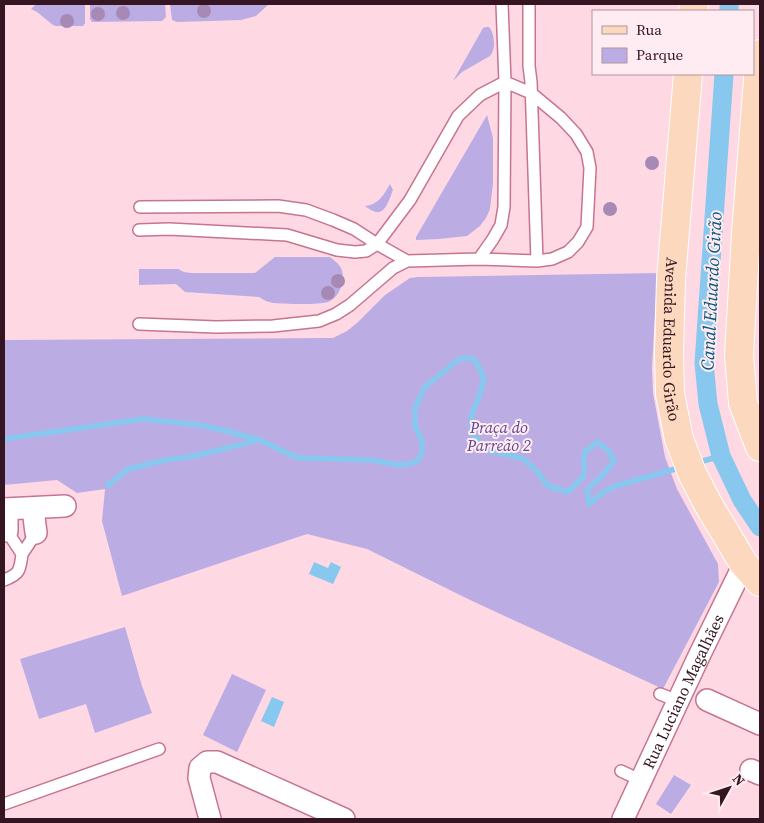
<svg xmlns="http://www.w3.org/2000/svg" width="764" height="823" font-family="'Source Serif 4',serif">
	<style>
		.green { fill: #bcace4 }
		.water { fill: #88c7ee }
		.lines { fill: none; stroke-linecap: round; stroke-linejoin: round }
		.stream { stroke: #88c7ee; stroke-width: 5.5 }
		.canal { stroke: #88c7ee; stroke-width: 19 }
		.lane-casing { stroke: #c67492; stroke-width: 14 }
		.street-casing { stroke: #c67492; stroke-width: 24 }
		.primary-casing { stroke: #fff; stroke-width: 30 }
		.lane { stroke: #fff; stroke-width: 11 }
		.street { stroke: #fff; stroke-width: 21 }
		.primary { stroke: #fcd8be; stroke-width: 28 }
		.tree { fill: #a789b5 }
		.labels { text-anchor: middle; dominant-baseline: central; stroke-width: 4; stroke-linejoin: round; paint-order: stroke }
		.street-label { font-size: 16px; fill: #351521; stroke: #ffecf2 }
		.park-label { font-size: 16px; font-style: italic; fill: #5f478f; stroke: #ffecf2 }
		.water-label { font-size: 18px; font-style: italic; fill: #08587e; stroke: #ffecf2 }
	</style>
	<rect width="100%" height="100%" fill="#fed9e4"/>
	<path class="green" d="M36,4H85V23L83,26H56L53,25L37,12L31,9Z
		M90,4H165L166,17L162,21H159L92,22L90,19Z
		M170,4H269L256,16L241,20L177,22L172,20Z
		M486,27H489C495,34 496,50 490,56L462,72L453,81L483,28Z
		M487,115L493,138V183L490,209L486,218L480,226L467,236L439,239L416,240V237Z
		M390,184L393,190C390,197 386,214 376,212C372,211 368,208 365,206C378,205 384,195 390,184Z
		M275,257H330C334,260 339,264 341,268C346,280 340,297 328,302C320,305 282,304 273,303C268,302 263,300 259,297L185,292L176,284L139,285V269H178L184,272L191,273H255Z
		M661,273L657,279L652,367L653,393L665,457L677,489L718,564L719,582L663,689L468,599L367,549L307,534L122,596L102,521L105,489L77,493L57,480L4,485V340L333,338L347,331L357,323L385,295L410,278L418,277Z
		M125,627L142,686L152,713L95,733L86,704L39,719L20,659Z
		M232,674L266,690L237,752L203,735Z
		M674,775L691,785L671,814L656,804Z"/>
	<path class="water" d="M314,562L328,568L331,562L341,567L333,584L309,574Z
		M272,697L284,702L274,727L261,721Z"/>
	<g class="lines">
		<path class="stream" d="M4,439L143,419L200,425L227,431L260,440L293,456L302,458L372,460L398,465L409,464L415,462L419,459L422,452V441L415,426V408L425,387L459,359L468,358L474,359L480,369L484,379L479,397L471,416L472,433L485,450L522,458L536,470L548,486L568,492L584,476V453L597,442L608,450L614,461L600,478L587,490L589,504L605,491L616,486L682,467
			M696,463L721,456
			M108,485L128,469L166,460L194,456L259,440"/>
		<path class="canal" d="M729,11V4
			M724,74L704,363L708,404L721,456L742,500L760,527"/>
		<defs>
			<path id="lane" d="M529,4V66L531,82L537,261
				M140,207L278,206L306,210L333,220L354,229L377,244L407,261
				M139,230L169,229L287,235L337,250L355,252L366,251L377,244L410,200L458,116L480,95L505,82
				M479,259L493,239L501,225L504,207L505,82L502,4
				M139,324L216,327L273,326L319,321L336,314L350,305L393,268L407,261L479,259L537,261L552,259L568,252L578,242L587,227L590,168L587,152L576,134L561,118L531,93L505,82
				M7,531L22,554L36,533
				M4,580C20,574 20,570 22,554
				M660,694L678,701
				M621,771L640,780
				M4,804L159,749"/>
			<g id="street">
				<path d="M4,509L65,506"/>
				<path d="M7,509V531"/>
				<path d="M33,509L36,533"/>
				<path d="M707,700L760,724"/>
				<path d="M751,770L760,774"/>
				<path d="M210,819L199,778L200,768L207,762H217L344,819"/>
				<path id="s1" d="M623,819L699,656L744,564"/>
			</g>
			<g id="primary">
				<path d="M693,11L694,4"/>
				<path d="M760,54L746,233L739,355L743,403L760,447"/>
				<path id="s2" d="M688,74L671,279L669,352L670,394L679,439L692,473L708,504L744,564L760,582"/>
			</g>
		</defs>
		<use href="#lane" class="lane-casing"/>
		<use href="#street" class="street-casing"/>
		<use href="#primary" class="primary-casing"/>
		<use href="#lane" class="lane"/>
		<use href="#street" class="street"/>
		<use href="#primary" class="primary"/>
	</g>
	<g class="tree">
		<circle cx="204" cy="11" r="7"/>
		<circle cx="123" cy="13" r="7"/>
		<circle cx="98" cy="14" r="7"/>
		<circle cx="67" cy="21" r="7"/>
		<circle cx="652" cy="163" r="7"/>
		<circle cx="610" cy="209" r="7"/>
		<circle cx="338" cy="281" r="7"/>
		<circle cx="328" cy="293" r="7"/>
	</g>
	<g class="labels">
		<g class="street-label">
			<text stroke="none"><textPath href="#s2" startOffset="266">Avenida Eduardo Girão</textPath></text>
			<text stroke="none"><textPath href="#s1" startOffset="141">Rua Luciano Magalhães</textPath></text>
		</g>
		<g class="park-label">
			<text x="499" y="427">Praça do<tspan x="499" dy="18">Parreão 2</tspan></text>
		</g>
		<g class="water-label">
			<text transform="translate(711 291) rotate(-87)">Canal Eduardo Girão</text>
		</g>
	</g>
	<rect width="764" height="823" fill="none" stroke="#351521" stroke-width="10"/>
	<rect x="592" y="10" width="162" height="65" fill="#ffecf2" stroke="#ae969e"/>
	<rect x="602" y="26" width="25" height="8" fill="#fcd8be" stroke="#ae969e"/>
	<text x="636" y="35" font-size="15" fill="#351521">Rua</text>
	<rect x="602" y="48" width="25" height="15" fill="#bcace4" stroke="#ae969e"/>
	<text x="636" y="60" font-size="15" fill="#351521">Parque</text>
	<g transform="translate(729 788) rotate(50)" stroke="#ffecf2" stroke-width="4" paint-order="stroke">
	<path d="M0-4L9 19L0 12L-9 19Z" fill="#351521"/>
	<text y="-8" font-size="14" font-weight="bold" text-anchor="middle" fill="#351521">N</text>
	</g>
</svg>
